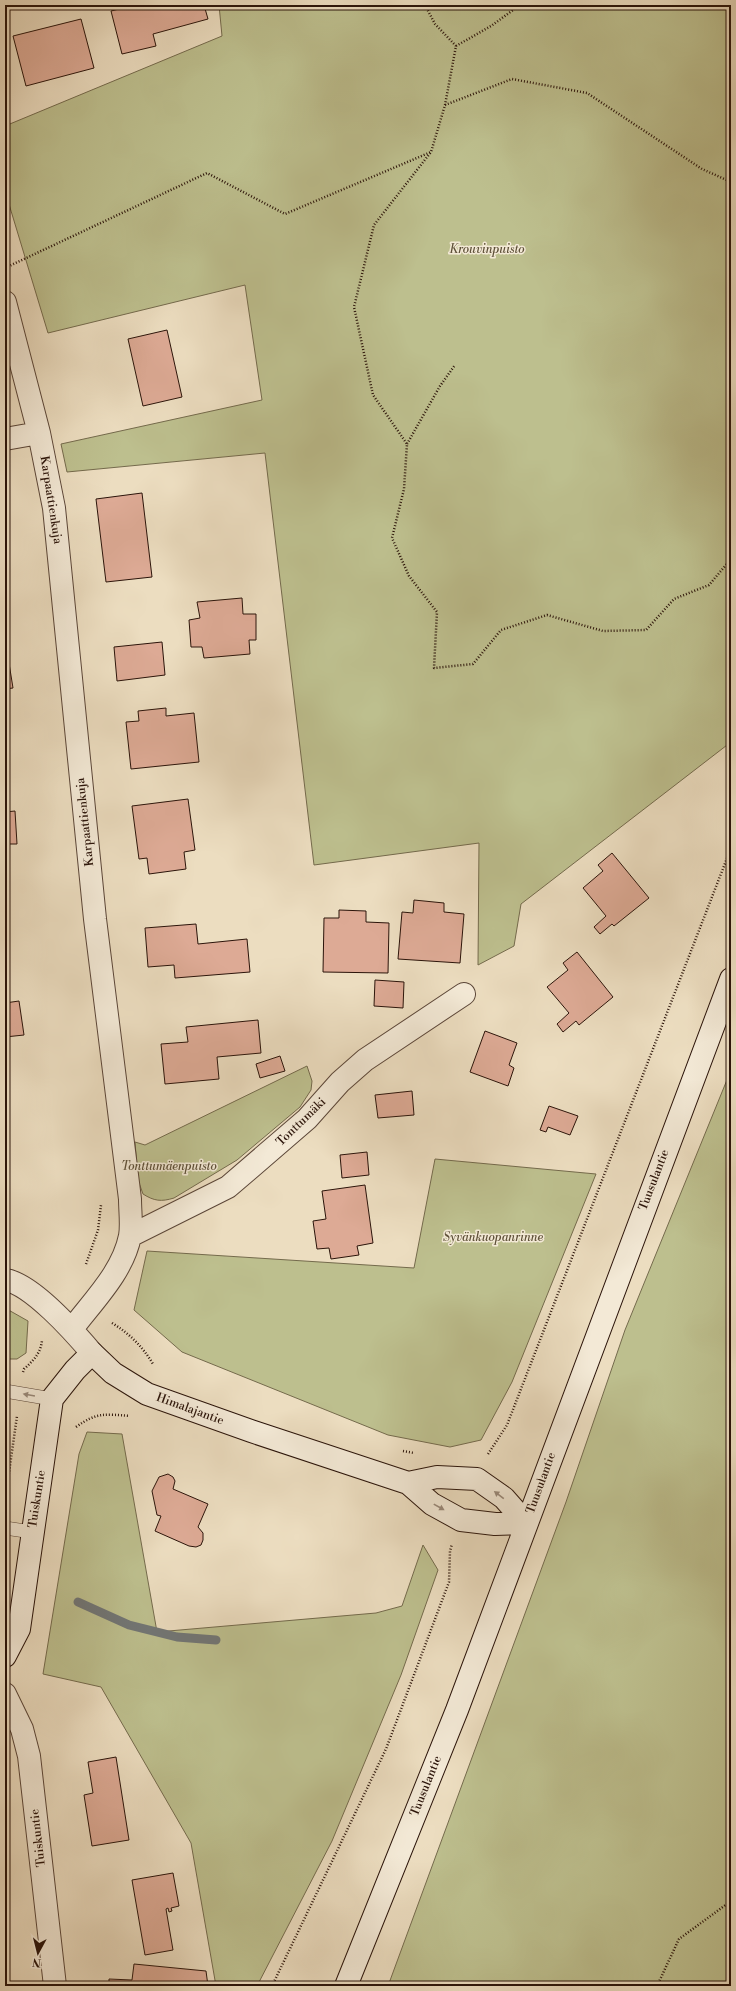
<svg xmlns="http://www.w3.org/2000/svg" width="736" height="1991" font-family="'Libre Bodoni',serif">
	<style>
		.green { fill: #bdbf8e; stroke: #746a4c }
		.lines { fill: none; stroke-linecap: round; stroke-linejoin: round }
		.stream { stroke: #717676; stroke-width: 9 }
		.building { fill: #ddaa95; stroke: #2b140a }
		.lane-casing { stroke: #5b4638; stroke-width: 14 }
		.street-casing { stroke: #5b4638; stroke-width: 24 }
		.secondary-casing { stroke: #2b140a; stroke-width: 24 }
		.path { stroke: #2b140a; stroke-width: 2.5; stroke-dasharray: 1 2; stroke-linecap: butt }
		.lane { stroke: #f3e9d6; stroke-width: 13 }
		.street { stroke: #f3e9d6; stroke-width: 22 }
		.secondary { stroke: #f3e9d6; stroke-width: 22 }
		.oneway { fill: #99897a }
		.labels { text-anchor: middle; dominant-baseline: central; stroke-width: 3; stroke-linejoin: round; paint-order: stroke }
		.park-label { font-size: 12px; font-style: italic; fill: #5e5038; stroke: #f3e9d6 }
		.street-label { font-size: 12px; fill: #2b140a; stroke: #f3e9d6 }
	</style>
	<rect width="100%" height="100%" fill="#ecddc0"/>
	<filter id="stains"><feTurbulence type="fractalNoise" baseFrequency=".005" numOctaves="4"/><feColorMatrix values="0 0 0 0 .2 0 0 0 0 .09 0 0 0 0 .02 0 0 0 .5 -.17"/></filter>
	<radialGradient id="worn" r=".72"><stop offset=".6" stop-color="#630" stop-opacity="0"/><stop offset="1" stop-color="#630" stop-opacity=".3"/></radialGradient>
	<path class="green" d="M219,5H731V742L521,904L514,946L478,965L479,843L314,865L265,453L67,472L61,444L262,400L245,285L48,333L5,191V126L222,36Z
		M307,1066L312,1081L311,1090L300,1107L237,1160L174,1198C161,1202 154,1201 143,1194L138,1180L135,1142L145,1145Z
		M731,1070V1986H388L566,1502L625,1330Z
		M435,1159L596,1174L512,1382L481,1440L450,1447L388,1435L182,1352L134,1310L147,1251L414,1268Z
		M5,1308L28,1321L26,1353L17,1359H5Z
		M87,1432L122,1434L157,1632L376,1613L402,1606L423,1545L438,1570L401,1675L332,1841L257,1986H216L191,1843L101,1687L43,1674L79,1454Z"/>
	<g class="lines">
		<path class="stream" d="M78,1602L129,1625L177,1637L216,1640"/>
	</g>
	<path class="building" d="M135,5H204L208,19L153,34L156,46L122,54L111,11Z
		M81,19L94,68L26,86L13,36Z
		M167,330L182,397L143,406L128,339Z
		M142,493L152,577L106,582L96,499Z
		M242,598L243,614H256V640H249L250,654L204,658L202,647H191L189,620L200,618L197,602Z
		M162,642L165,675L117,681L114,647Z
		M8,657L13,688L5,689V658Z
		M166,708V716L194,713L199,762L131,769L126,722L139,721L138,711Z
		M188,799L195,850L184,852L186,869L149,874L147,858L139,859L132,806Z
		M15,811L17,844H5V812Z
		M612,853L649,898L614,926L612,924L600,934L594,927L606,916L583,888L603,871L598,865Z
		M414,900L444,903V912L464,914L460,963L398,959L402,912L413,913Z
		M339,910L366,911V922L389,923L388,973L323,972L324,918H339Z
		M196,924L198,944L247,939L250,972L175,978L174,965L148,967L145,928Z
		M577,952L613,997L579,1025L576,1021L563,1032L557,1024L569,1013L547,987L568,970L563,963Z
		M375,980L404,982L403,1008L374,1006Z
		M19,1001L24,1035L5,1037V1003Z
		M258,1020L261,1053L217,1057L219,1079L165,1084L161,1044L188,1042L186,1027Z
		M485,1031L517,1043L509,1065L514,1068L508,1086L470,1072Z
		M280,1056L285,1071L260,1078L256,1064Z
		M412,1091L414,1115L378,1118L375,1095Z
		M549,1106L578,1116L570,1135L548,1127L546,1132L540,1130Z
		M367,1152L369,1175L342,1178L340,1155Z
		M365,1185L373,1243L357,1246L359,1255L331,1259L329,1248L317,1249L313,1221L326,1219L322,1191Z
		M168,1474L173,1477L175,1481L173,1489L208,1504L198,1527L203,1533V1540L201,1545L196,1547L189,1546L155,1531L161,1516L157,1515L152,1491L159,1477Z
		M116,1757L129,1840L92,1846L84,1795L93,1793L88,1762Z
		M173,1873L179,1906L171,1908L172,1911L169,1912L168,1908L166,1909L173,1950L145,1955L132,1880Z
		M5,1893L9,1935H5Z
		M134,1964L206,1971L208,1986H109V1979L132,1980Z"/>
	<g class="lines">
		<defs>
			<path id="lane" d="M5,1391L52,1399
				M5,1528L32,1532"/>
			<path id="street" d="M5,302L39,433L54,508L95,919L130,1199C130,1211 132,1225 130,1236C123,1272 93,1301 72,1329
				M5,439L39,433
				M130,1236L228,1187L307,1119L340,1082L365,1060L464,994
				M5,1280C31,1283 75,1333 92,1353
				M5,1694L22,1729L29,1756L55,1986"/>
			<path id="secondary" d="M408,1483L437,1477L477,1479L504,1498L526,1523
				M5,1656L19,1629L52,1399L75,1370L92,1353L113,1373L147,1394L251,1431L408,1483L432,1504L461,1520L495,1524L526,1523
				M346,1986L457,1710L731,979"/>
		</defs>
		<use href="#lane" class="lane-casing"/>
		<use href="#street" class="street-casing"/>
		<use href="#secondary" class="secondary-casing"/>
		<path class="path" d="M425,5L435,24L456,46L445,105L431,152L374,225L354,307L373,395L407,444L404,489L392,538L409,576L437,612L434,668L473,664L501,630L547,615L603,631L646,630L674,599L709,585L731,559
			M456,46L491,26L520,5
			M445,105L512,79L587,93L702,169L731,182
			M5,268L207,173L285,214L431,152
			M407,444L440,386L455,365
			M86,1264L98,1230L101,1205
			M112,1323C130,1334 142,1346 153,1364
			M23,1372L24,1369C33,1361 41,1353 42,1340
			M76,1427C97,1412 105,1414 130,1416
			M403,1451L414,1453
			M488,1454L507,1425L731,848
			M5,1501L17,1416
			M272,1986L386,1749L449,1582L450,1551L452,1544
			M657,1986L679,1939L731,1901"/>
		<use href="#lane" class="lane"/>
		<use href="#street" class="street"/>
		<use href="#secondary" class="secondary"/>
	</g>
	<defs><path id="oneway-solid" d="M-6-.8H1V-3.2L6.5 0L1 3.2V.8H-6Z"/></defs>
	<g class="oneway">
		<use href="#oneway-solid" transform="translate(29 1395) rotate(-170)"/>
		<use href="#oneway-solid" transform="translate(499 1495) rotate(-143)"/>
		<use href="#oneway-solid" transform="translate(439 1507) rotate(29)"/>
	</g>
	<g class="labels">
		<g class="park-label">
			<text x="487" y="249">Krouvinpuisto</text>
			<text x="169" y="1166">Tonttumäenpuisto</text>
			<text x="493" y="1237">Syvänkuopanrinne</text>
		</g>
		<g class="street-label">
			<text transform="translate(51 500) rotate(81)">Karpaattienkuja</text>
			<text transform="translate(85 822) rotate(-96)">Karpaattienkuja</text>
			<text transform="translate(301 1122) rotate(-44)">Tonttumäki</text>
			<text transform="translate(654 1180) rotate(-69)">Tuusulantie</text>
			<text transform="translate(190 1409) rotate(20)">Himalajantie</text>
			<text transform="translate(541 1483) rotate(-70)">Tuusulantie</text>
			<text transform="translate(37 1499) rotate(-81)">Tuiskuntie</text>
			<text transform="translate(426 1786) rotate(-68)">Tuusulantie</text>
			<text transform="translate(38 1838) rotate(-97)">Tuiskuntie</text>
		</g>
	</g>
	<rect width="736" height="1991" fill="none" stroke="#ecddc0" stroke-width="20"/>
	<rect x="6" y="6" width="724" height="1979" fill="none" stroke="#2b140a" stroke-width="2"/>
	<rect x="10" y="10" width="716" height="1971" fill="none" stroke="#2b140a"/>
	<g transform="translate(38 1953) rotate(187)" stroke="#f3e9d6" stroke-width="3" paint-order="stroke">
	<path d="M0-3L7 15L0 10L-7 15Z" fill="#2b140a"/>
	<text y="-6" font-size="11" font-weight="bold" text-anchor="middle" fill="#2b140a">N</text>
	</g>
	<rect width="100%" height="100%" filter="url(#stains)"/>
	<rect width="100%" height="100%" fill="url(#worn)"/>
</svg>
